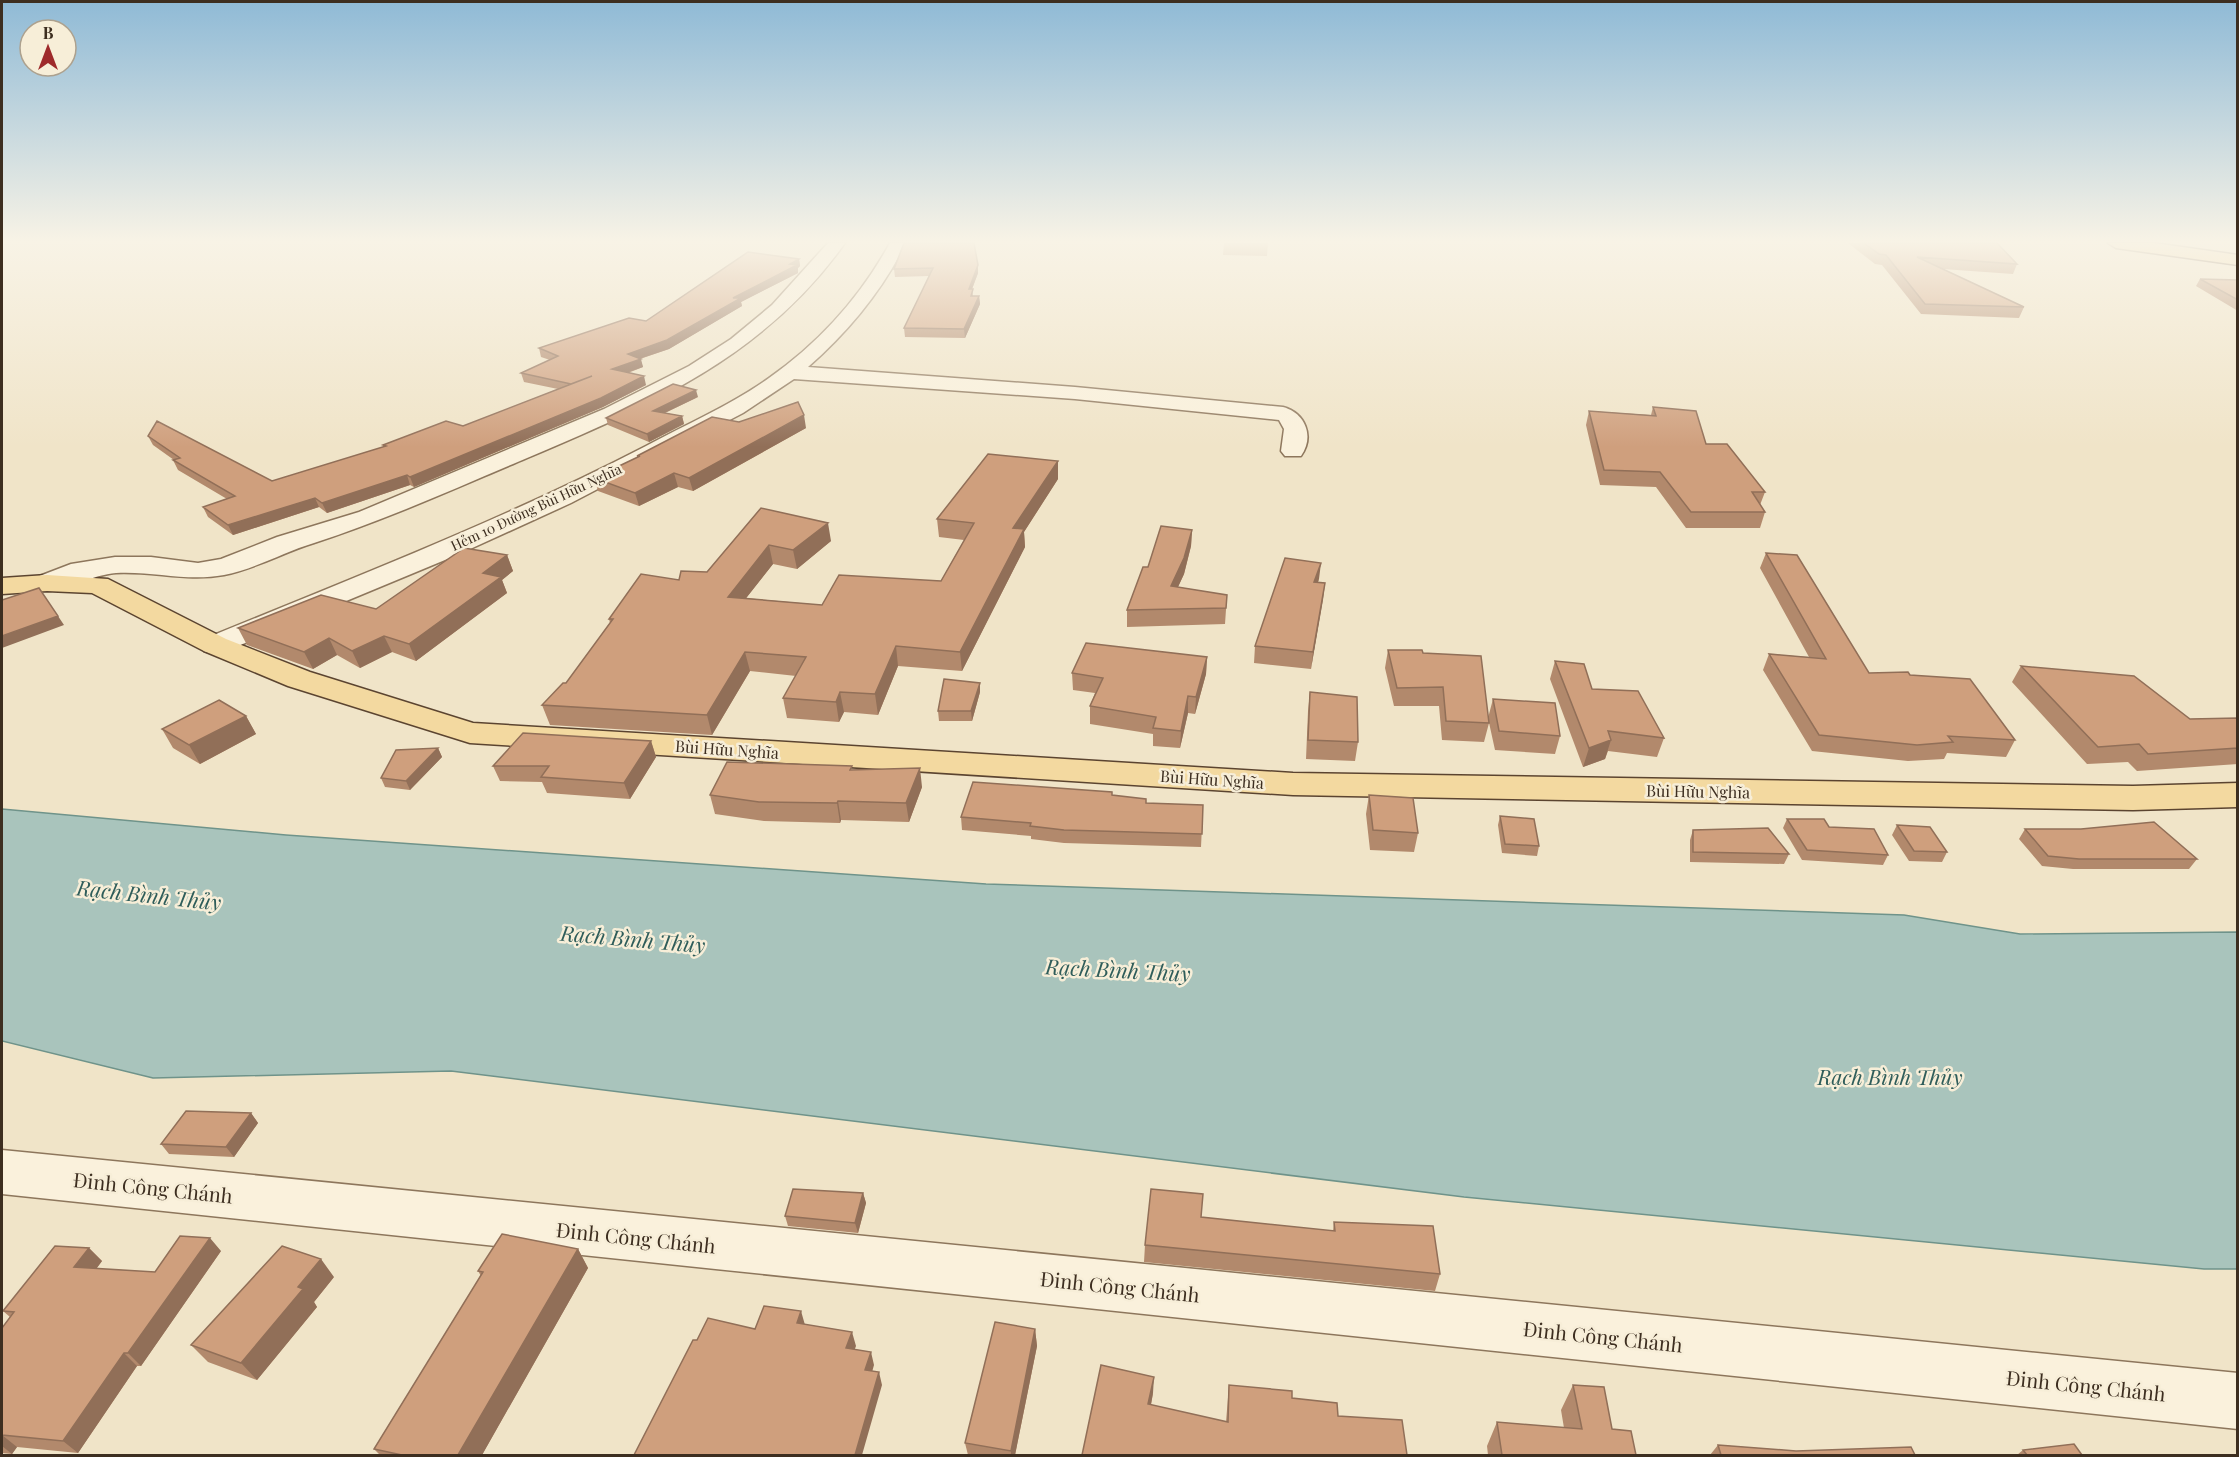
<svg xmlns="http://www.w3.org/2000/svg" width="2239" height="1457" font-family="'Playfair Display',serif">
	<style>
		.water { fill: #a9c4bc; stroke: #6f938a; stroke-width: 1.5 }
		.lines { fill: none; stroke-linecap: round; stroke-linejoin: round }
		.minor-casing { stroke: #8d765c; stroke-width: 3 }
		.major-casing { stroke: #5b4430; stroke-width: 3 }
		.minor { fill: #faf1dc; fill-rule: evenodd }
		.major { fill: #f3d9a0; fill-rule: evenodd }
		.wall { fill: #b2896c }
		.shaded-wall { fill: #916f58 }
		.building { fill: #cf9f7d; stroke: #916f58; stroke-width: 1.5 }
		.labels { text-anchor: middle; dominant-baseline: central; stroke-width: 5; stroke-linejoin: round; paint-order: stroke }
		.far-street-label { font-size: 14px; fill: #3d2e20; stroke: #f7eed8 }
		.street-label { font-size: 16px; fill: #3d2e20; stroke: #f7eed8 }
		.near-street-label { font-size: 20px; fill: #3d2e20; stroke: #f7eed8 }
		.near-water-label { font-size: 21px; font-style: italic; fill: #2f5d5a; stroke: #f7eed8 }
	</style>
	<rect width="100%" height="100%" fill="#f0e4c8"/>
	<path class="water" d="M2,809L286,835L986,884L1904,915L2020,934L2237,932V1269H2204L1464,1197L451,1071L153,1078L2,1041Z"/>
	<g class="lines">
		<defs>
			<path id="minor" d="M828,243H845C760,362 642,409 513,464C447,492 382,521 314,543C284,552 255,569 224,575C187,582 154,571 116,573C91,575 57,594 37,589L33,583L37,577L71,564L115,557H151L198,563L221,559L277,537L359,512L604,409L689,366L731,339L772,305Z
				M890,243H906C882,291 848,332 808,367L1075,387L1283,407C1305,413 1315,436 1301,456H1285L1281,451L1284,429L1279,420L1075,399L794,379L743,413L571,503L457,555L226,651L215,654L204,651L200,645L204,639C353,578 503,520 646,446C687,424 731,405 769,378C819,343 861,296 890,243Z
				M2,1150L2238,1373V1429L2,1194Z"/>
			<path id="major" d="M2108,243H2154L2238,255V265L2116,248Z
				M47,575L108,579L226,639L310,672L473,723L1293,773L2133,786L2238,783V807L2133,810L1293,795L470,743L288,686L204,651L92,593L47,591L2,594V578Z"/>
		</defs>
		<use href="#minor" class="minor-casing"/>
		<use href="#major" class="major-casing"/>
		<use href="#minor" class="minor"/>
		<use href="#major" class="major"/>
	</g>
	<path class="wall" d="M904,243L978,273L972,289L973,296H979L980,304L965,338L905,337L904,328L929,276L895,277L894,269Z
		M1224,243H1268L1267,256L1223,255Z
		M1848,243H1997L2017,264L2013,274L1943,269L2024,307L2019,318L1921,314L1882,265L1875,264Z
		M799,259L800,266L798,268V273L741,302L742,306L669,349L640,359L643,367L628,373L646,385L603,407L414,487L410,485L327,513L319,507L233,535L208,517L203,507L227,499L178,470L173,460H174L153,445L148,436L272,481L384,447L383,445L463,426L558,389L524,382L521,373L550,360L541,357L539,348L646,321Z
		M2200,279L2238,280V311L2196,286Z
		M698,397L665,413L682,416L684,424L649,442L608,425L606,418Z
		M1653,407L1706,444L1765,492L1760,505L1765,512L1760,528H1686L1656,487L1600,485L1586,425L1589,411L1651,415Z
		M739,422L806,428L693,491L678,487L639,506L598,491L594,478L638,457L637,456Z
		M1058,479L1024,532L1025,547L962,671L898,666L878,715L844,712L839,722L787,718L783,698L796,676L750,671L712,735L550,725L542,705L566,683L610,623L609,619L679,580L707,572L761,508L831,541L797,569L773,564L746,598L822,605L941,581L964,540L939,537L937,519Z
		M1192,530L1191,546L1184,574L1178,587L1227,595L1225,624L1127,627V610L1148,567Z
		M1766,553L1869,673L1910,675L2015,740L2006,757L1947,753L1944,759L1908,761L1812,751L1763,670L1769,654L1809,657L1760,568Z
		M507,555L513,571L502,580L507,593L416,661L392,652L360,668L337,655L313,669L247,645L238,628L376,609Z
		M1319,579L1318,582L1325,583L1311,669L1254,663L1255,646Z
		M1388,650L1423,653L1489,723L1484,742L1442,740L1439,706H1394L1385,668Z
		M1207,657L1206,674L1195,714L1188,713L1180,748L1153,746V734L1090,724V706L1095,693L1073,690L1072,673Z
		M1555,661L1592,689L1664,738L1657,757L1608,751L1605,759L1583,767L1550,679Z
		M2021,666L2190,719L2238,718V764L2137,771L2128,762L2087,764L2012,682Z
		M980,692L972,721H939L938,711Z
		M1310,692L1358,742L1355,761L1306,759L1308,711Z
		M1493,699L1560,736L1555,754L1495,750L1488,718Z
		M246,716L256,734L200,764L173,748L162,729Z
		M651,741L656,757L630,799L547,793L542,782L500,781L493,766Z
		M438,748L442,757L410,790L385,787L381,778Z
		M853,770L922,787L909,822L841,820L840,823L764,821L715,814L710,795Z
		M1112,795L1146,803L1203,805L1201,847L1064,843L1031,839V836L962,830L961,817Z
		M1369,795L1418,833L1414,852L1370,850L1366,814Z
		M1500,816L1539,846L1537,856L1502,853L1498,825Z
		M1787,819L1829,827L1888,855L1883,865L1802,860L1783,828Z
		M1897,825L1947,852L1942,862L1909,861L1892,835Z
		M2025,829L2197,859L2189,869H2073L2042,866L2019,839Z
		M1693,830L1789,854L1784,864L1690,862V840Z
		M251,1113L258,1123L234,1157L169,1154L161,1144Z
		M863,1193L866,1203L858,1233L788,1226L785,1216Z
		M1201,1217L1333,1231L1334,1222L1440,1274L1435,1291L1144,1262L1145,1245Z
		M89,1248L102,1261L96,1269L155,1272L221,1251L141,1366H137L78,1453L17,1447L12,1454L2,1453V1328L10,1317L3,1311Z
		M578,1249L588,1268L482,1455H380L374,1449L481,1276L478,1271Z
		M334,1277L314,1302L317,1307L257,1380L208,1362L191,1345Z
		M1035,1329L1037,1346L1015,1455H968L965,1443Z
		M1229,1385L1292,1398L1338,1416L1082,1455L1153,1393L1151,1405L1226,1422Z
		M1573,1385L1636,1455H1488L1487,1446L1497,1422L1564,1428L1561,1410Z
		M1718,1445L1796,1451L1915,1455H1710Z
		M2023,1450L2082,1455H2017Z"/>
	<path class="shaded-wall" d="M799,259L800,266L798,268V273L741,302L742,306L669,349L630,362L628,354L733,298Z
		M978,265V273L969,297V289Z
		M979,296L980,304L965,338L964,329Z
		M641,359L643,367L615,377L612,369Z
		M644,376L646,385L603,407L414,487L410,477Z
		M696,390L698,397L654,418L653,411Z
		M804,415L806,428L693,491L689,478Z
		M682,416L684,424L649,442L647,434Z
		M1058,461V479L1024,532L1025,547L962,671L960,652L1013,528Z
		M674,473L678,487L639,506L635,493Z
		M407,475L410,485L327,513L322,503Z
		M315,498L319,507L233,535L228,525Z
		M828,523L831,541L797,569L793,550Z
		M1192,530L1191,546L1184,574L1171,602V586Z
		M769,545L773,564L732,616L728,597Z
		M507,555L513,571L502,580L507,593L416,661L409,644L483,573Z
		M1321,563L1319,579L1312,598L1314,582Z
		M1325,583L1323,600L1311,669L1313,652Z
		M58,616L64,625L2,648V636Z
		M384,636L392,652L360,668L352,651Z
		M329,638L337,655L313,669L304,652Z
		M896,646L898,666L878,715L875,694Z
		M745,652L750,671L712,735L707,715Z
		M1207,657L1206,674L1195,714L1196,697Z
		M980,683V692L972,721L971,711Z
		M840,692L844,712L839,722L836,702Z
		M1188,696V713L1180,748L1181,731Z
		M246,716L256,734L200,764L189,745Z
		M1611,740L1605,759L1583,767L1589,748Z
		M651,741L656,757L630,799L624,783Z
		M438,748L442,757L410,790L406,781Z
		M920,768L922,787L909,822L906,803Z
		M838,801L841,820L840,823L837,803Z
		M251,1113L258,1123L234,1157L226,1147Z
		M863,1193L866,1203L858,1233L855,1223Z
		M210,1238L221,1251L141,1366L128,1353Z
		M89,1248L102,1261L87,1281L74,1267Z
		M578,1249L588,1268L482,1455H458Z
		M321,1259L334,1277L314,1302L317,1307L257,1380L241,1363L298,1287Z
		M801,1311L805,1325L797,1323Z
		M1035,1329L1037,1346L1015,1455H1011V1451Z
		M852,1332L856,1346L850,1362L846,1348Z
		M871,1352L874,1365L869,1383L865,1370Z
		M124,1353L137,1366L78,1453L63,1441Z
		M879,1372L882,1385L862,1455H855Z
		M1154,1377L1153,1393L1148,1420V1404Z
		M2,1435L17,1447L12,1454L2,1446Z"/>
	<path class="building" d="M904,243H974L978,265L969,289H973L971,296H979L964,329L904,328L933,268L894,269Z
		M1864,243H1997L2017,264L1917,257L2024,307L1925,304L1886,255L1879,254Z
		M748,252L799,259L790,264L797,265L733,298H741L667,340L628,354L641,359L612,369L644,376L601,398L410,477L407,475L322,503L315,498L228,525L203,507L235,496L173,460L180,458L148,436L157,421L272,481L386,446L383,445L446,421L463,426L592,376L571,384L521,373L558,356L539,348L629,318L646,321Z
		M2200,279L2238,280V300Z
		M673,384L696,390L653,411L682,416L647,434L606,418Z
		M798,402L804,415L689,478L674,473L635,493L594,478L640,456H637L712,417L739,422Z
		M1653,407L1696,411L1706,444H1727L1765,492H1752L1765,512H1691L1660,472L1604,470L1589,411L1656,416Z
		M988,454L1058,461L1013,528L1024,529L960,652L896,646L875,694L840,692L836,702L783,698L806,657L745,652L707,715L542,705L563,683H566L613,619H609L641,574L679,580L681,571L707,572L761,508L828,523L793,550L769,545L728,597L822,605L839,575L941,581L974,523L937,519Z
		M1161,526L1192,530L1184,558L1171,586L1227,595L1226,608L1127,610L1143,567H1148Z
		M464,548L507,555L483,573L501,577L409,644L384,636L352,651L329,638L304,652L238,628L321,595L376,609Z
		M1766,553L1797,555L1869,673L1908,672L1910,675L1970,679L2015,740L1948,736L1953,742L1917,745L1819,735L1769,654L1826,659Z
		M1285,558L1321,563L1314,582L1325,583L1313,652L1255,646Z
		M39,588L58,616L2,636V600Z
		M1086,643L1207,657L1196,697L1188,696L1181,731L1153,728L1156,717L1090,706L1103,678L1072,673Z
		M1388,650H1422L1423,653L1481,656L1489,723L1446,721L1443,687L1397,688Z
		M1555,661L1584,664L1592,689L1638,691L1664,738L1608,731L1611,740L1589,748Z
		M2021,666L2134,676L2190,719L2238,718V748L2148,754L2139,744L2098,747Z
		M944,679L980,683L971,711H938Z
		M1310,692L1357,697L1358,742L1308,740Z
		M1493,699L1555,703L1560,736L1499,731Z
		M219,700L246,716L189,745L162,729Z
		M523,733L651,741L624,783L541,777L549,766H493Z
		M438,748L406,781L381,778L396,750Z
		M727,762L852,766L850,770L920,768L906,803L838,801L837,803L759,802L710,795Z
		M973,782L1112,792V795L1146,799V803L1203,805L1202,834L1064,830L1030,826L1031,823L961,817Z
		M1369,795L1413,798L1418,833L1373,830Z
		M1500,816L1534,819L1539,846L1505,844Z
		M1787,819H1824L1829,827L1874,829L1888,855L1807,850Z
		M2154,822L2197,859H2079L2048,856L2025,829H2081Z
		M1897,825L1930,827L1947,852L1914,851Z
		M1768,828L1789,854L1693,852V830Z
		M186,1111L251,1113L226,1147L161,1144Z
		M793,1189L863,1193L855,1223L785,1216Z
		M1151,1189L1203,1194L1201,1217L1335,1231L1334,1222L1433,1226L1440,1274L1145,1245Z
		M502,1234L578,1249L458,1455H402L374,1449L483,1272L478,1271Z
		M180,1236L210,1238L128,1353H124L63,1441L2,1435V1328L14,1312L3,1311L55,1246L89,1248L74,1267L155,1272Z
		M282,1246L321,1259L298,1287L303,1289L241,1363L191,1345Z
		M764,1306L801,1311L797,1323L852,1332L846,1348L871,1352L865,1370L879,1372L855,1455H634L693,1340H697L708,1318L755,1329Z
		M995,1322L1035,1329L1011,1451L965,1443Z
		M1101,1365L1154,1377L1148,1404L1228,1422L1229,1385L1292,1391V1398L1337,1403L1338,1416L1402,1420L1407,1455H1082Z
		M1573,1385L1604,1387L1612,1429L1631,1431L1636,1455H1502L1497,1422L1582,1429Z
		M2074,1444L2082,1455H2027L2023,1450Z
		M1718,1445L1796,1451L1911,1447L1915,1455H1721Z"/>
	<linearGradient id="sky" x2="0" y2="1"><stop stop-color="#8fbad6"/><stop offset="0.54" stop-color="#f8f3e6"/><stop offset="1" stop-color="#f8f3e6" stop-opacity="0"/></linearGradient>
	<rect width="2239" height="447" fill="url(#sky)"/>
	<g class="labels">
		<g class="far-street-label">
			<text transform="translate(536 507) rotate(-25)">Hẻm 10 Đường Bùi Hữu Nghĩa</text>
		</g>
		<g class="street-label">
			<text transform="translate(727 749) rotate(4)">Bùi Hữu Nghĩa</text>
			<text transform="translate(1212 779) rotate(4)">Bùi Hữu Nghĩa</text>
			<text transform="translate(1698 791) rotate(1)">Bùi Hữu Nghĩa</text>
		</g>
		<g class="near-street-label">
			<text transform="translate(153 1187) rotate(6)">Đinh Công Chánh</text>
			<text transform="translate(636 1237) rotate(6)">Đinh Công Chánh</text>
			<text transform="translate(1120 1286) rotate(6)">Đinh Công Chánh</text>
			<text transform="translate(1603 1336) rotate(6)">Đinh Công Chánh</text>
			<text transform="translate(2086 1385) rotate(6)">Đinh Công Chánh</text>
		</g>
		<g class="near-water-label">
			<text transform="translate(149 894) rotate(6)">Rạch Bình Thủy</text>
			<text transform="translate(633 938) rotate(5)">Rạch Bình Thủy</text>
			<text transform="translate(1118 969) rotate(3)">Rạch Bình Thủy</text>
			<text x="1890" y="1076">Rạch Bình Thủy</text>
		</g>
	</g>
	<rect width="2239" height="1457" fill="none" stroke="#3d2e20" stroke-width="6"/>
	<g transform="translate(48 48)"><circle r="28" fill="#f7eed8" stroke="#ada18e" stroke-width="1.5"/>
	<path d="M0-4.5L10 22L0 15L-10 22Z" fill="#9e2a2b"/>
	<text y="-9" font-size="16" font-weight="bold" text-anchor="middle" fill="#3d2e20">B</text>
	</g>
</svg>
